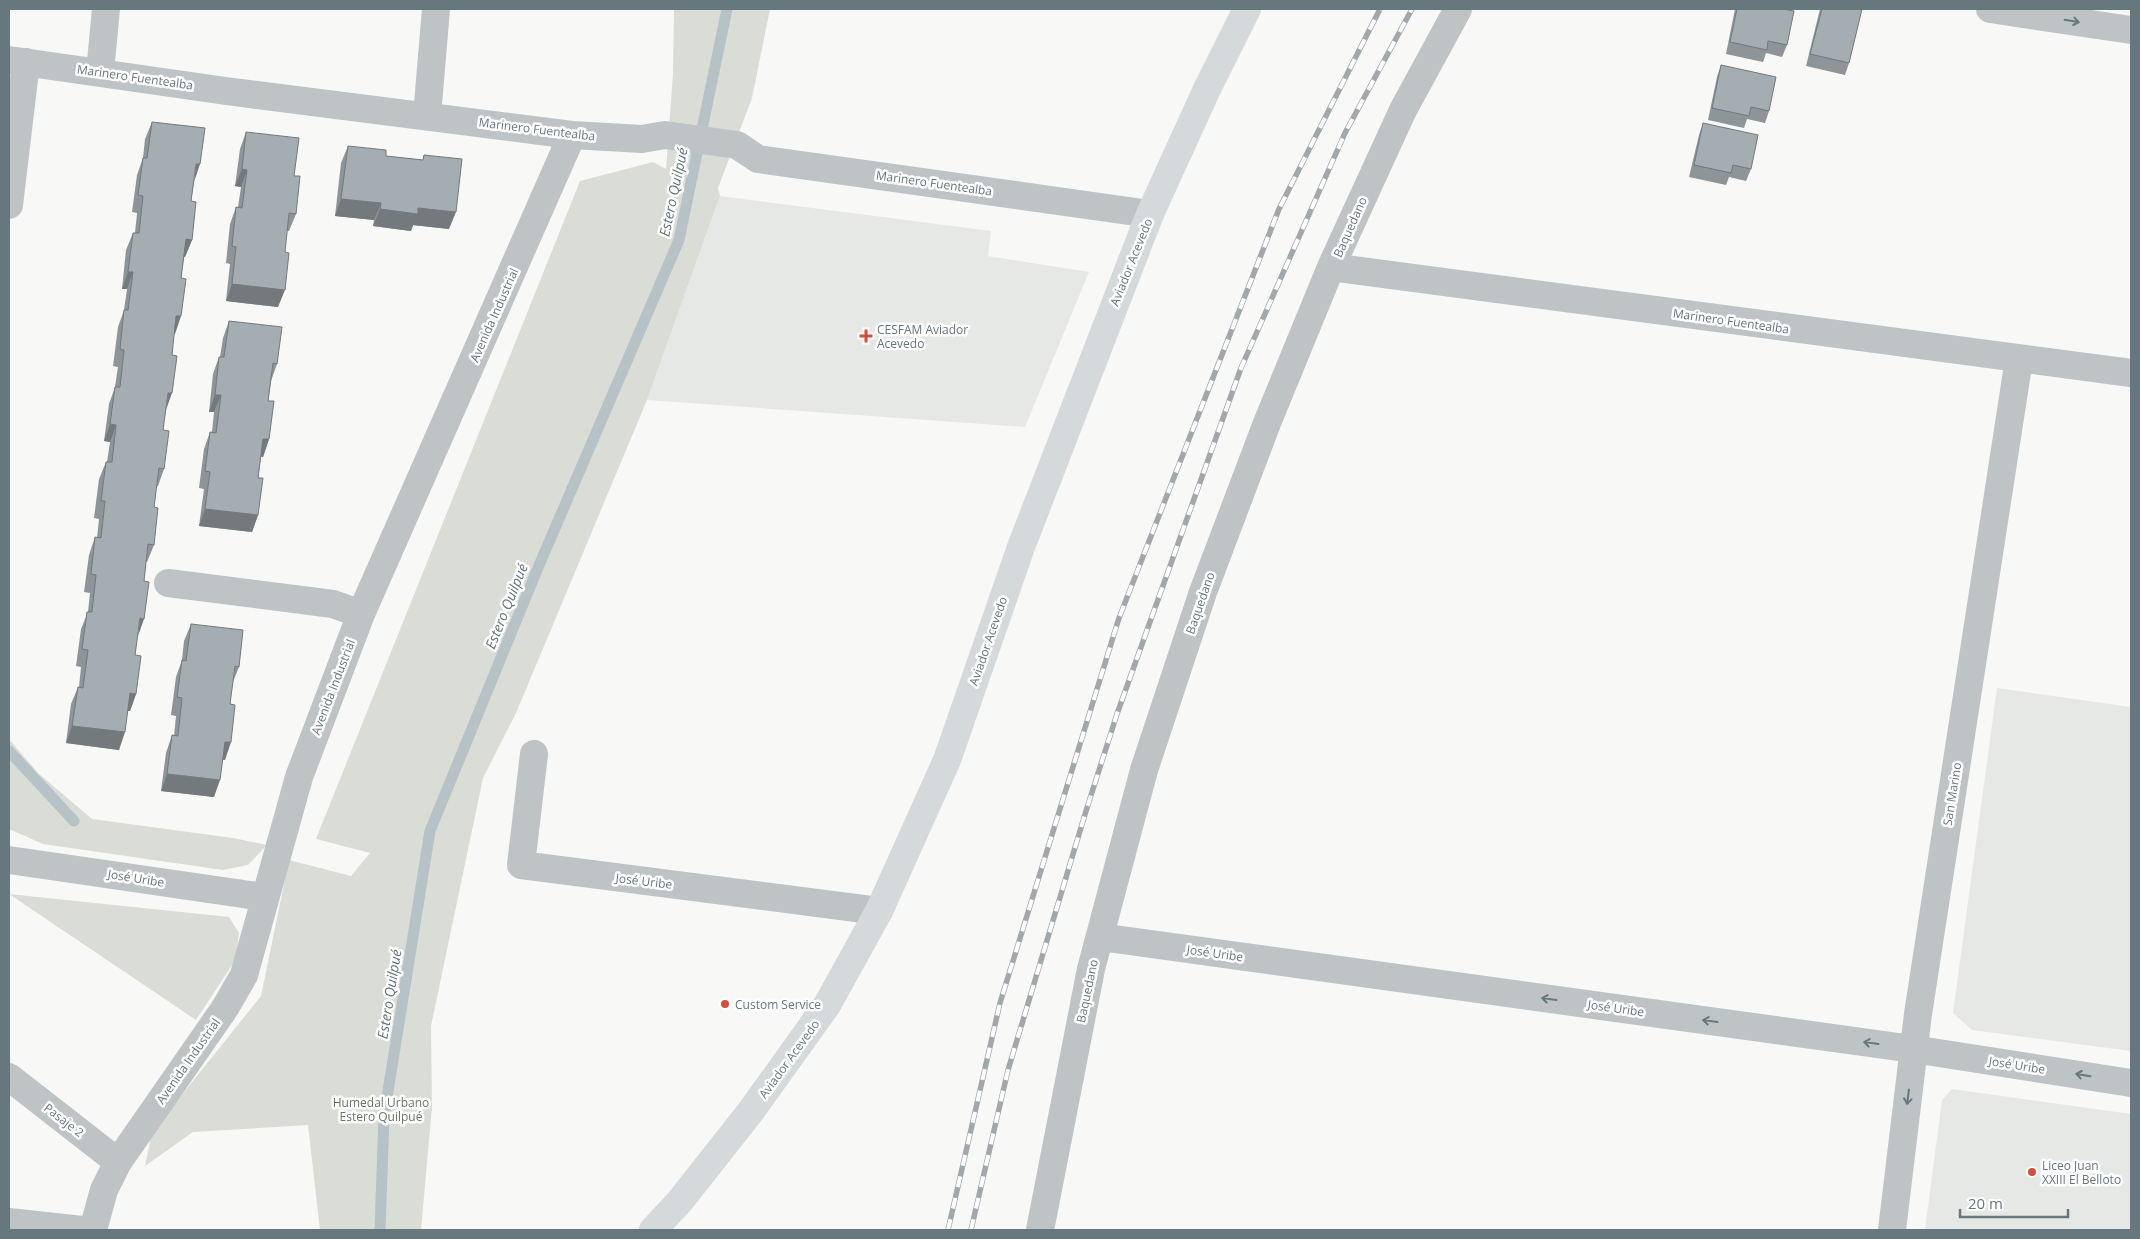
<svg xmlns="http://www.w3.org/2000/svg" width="2140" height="1239" font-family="'Open Sans',sans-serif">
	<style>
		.built { fill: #e6e8e6 }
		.green { fill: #d9ddd6 }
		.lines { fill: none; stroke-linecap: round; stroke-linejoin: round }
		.stream { stroke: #b6c2c5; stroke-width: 11 }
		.minor { stroke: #bec3c5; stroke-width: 28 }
		.major { stroke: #d4d9db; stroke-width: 28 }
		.rail-casing { stroke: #a0a8ab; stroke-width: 5.5 }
		.rail { stroke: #fff; stroke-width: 4; stroke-dasharray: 11; stroke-linecap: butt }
		.wall { fill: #8d9598 }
		.shaded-wall { fill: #73797c }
		.building { fill: #a4adb1; stroke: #73797c }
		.oneway { stroke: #66777e }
		.poi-dot { fill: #cf4f40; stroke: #fff; stroke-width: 2 }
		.labels { text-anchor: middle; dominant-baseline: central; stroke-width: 5; stroke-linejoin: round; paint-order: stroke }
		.street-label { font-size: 12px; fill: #66777e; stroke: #fff }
		.poi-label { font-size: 12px; fill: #66777e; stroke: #fff; text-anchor: start }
		.park-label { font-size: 12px; fill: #6a7765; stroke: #fff }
		.water-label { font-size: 14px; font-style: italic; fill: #617578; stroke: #fff }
	</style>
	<rect width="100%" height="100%" fill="#f8f8f6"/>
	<path class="built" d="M720,196L991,231L988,256L1089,272L1025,427L647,400Z
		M1997,688L2131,707V1051L1972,1030L1953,1013Z
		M1952,1089L2131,1114V1230H1925L1942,1100Z"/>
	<path class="green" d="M674,9H770L752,98L718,188L720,196L647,400L516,713L483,778L431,1026L432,1107L421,1230H320L308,1125L193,1132L145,1166L152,1132L261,996L289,860L351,876L370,853L316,839L580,181L653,162L666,169L673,74Z
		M9,739L38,773L92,819L233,838L267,845L248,865L223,870L43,844L9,829Z
		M9,894L229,917L239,933L236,959L196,1020Z"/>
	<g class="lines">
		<path class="stream" d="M9,751L74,821
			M380,1230L384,1116L430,831L537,570L679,240L727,9"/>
		<path class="minor" d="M1990,9L2131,30
			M9,60L226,91L572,135L642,139L665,135L737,145L758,159L1150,214
			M100,72L106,9
			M427,116L436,9
			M9,205L26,62
			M1331,267L2131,373
			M168,583L333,604L361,614
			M534,754L521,865L879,911
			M9,860L264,897
			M1100,937L1913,1049L2131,1083
			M9,1077L118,1162
			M9,1222L82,1230
			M93,1230L104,1190L118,1162L225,1008L244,975L299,777L361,614L572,135
			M1040,1230L1091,969L1144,770L1203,592L1267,423L1331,267L1403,110L1458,9
			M1892,1230L1918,1014L2019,359"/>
		<path class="major" d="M653,1230L680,1201L751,1111L827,1005L879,911L947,760L1021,547L1150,214L1207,89L1247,9"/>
		<defs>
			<path id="rail" d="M948,1230L1000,1003L1119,618L1279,209L1380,9
				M971,1230L1008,1070L1086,811L1117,714L1241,368L1345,133L1412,9"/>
		</defs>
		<use href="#rail" class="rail-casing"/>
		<use href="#rail" class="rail"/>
	</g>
	<path class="wall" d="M1735,9H1783L1787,45L1782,57L1766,53L1763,62L1726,54Z
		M1820,9H1862L1849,63L1845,75L1806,66Z
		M1721,65L1769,111L1765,123L1747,119L1744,128L1708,120L1717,77Z
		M152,122L194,182L191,201L192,240L185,257H184L174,334L163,430L164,469L158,486H156L154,507V545L147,562H146L135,655L136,694L130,711H128L119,750L66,743L71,704L78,687H79L81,667L76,666L81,629L88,612L90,593L84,592L89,555L95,537L97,538L99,519L94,518L99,479L106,462H107L110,442L104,441L109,404L115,387L118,367L113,366L118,327L124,310L127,289H122L126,250L133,233H135L137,213L132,212L137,175L143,158L145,139Z
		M1703,123L1751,169L1746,181L1729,177L1726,185L1689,177L1699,135Z
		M246,132L294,176L296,214L289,231H287L278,307L226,301L230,264L226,263L230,224L236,207H238L241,187L235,186L240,149Z
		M348,146L386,156L423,160L424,155L449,229L413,225L411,231L373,226L374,220L335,216L341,163Z
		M229,321L277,364L271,381L268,401L269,439L263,457L261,456L258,478V515L252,532L199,526L204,489L199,488L204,449L210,432H212L214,412H209L213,374L219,357H220L223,338Z
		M191,624L239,667L232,684L225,760L223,759L214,797L161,791L166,753L172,735L174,736L176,716L171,715L176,677L182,660L184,641Z"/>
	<path class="shaded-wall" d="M196,164H200L194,182Z
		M242,169L247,170L241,187L235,186Z
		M341,199L381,203L374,220L335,216Z
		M418,208L456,212L449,229L413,225L411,231L373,226L380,209Z
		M186,239L192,240L185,257L179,256Z
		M128,272H133L127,289H122Z
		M232,284L285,290L278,307L226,301Z
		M176,316H181L175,334L170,333Z
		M168,393H172L166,410Z
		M215,395H221L214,412H209Z
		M110,424L116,425L110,442L104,441Z
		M263,439H269L263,457L256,456Z
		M205,509L258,515L252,532L199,526Z
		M140,618L144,619L138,636Z
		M130,693L136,694L130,711H124Z
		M72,726L125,732L119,750L66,743Z
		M225,742H231L225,760L219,759Z
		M167,774L220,780L214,797L161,791Z"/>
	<path class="building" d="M1737,9H1783L1794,11L1787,45L1768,41L1767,50L1730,42Z
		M1822,9H1862L1849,63L1810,54Z
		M1721,65L1776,77L1769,111L1751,107L1749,116L1712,108Z
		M152,122L205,128L200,164H196L191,201L196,202L192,240L186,239L181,278L186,279L181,316H176L172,355L177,356L172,393H168L163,430L169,431L164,469L159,468L154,507L158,508L154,545L148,544L144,581L149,582L144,619L140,618L135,655L141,656L136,694L130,693L125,732L72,726L78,687L83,688L88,650L82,649L87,612H92L96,575L91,574L95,537L101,538L105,501H101L106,462H112L116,425L110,424L115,387H120L124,350L120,349L124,310H128L133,272H128L133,233H139L143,196L138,195L143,158H147Z
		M1703,123L1758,135L1751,169L1733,165L1731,173L1694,165Z
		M246,132L299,138L294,176H300L296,214L289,213L285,252L289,253L285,290L232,284L236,247L232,246L236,207L242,208L247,170L242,169Z
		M348,146L386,150V156L423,160L424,155L462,159L456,212L418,208V214L380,209L381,203L341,199Z
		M229,321L282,327L277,364L273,363L268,401H274L269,439H263L258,478H263L258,515L205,509L210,472L205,471L210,432L216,433L221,395H215L219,357H224Z
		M191,624L243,630L239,667L235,666L230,704L235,705L231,742H225L220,780L167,774L172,735L178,736L182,698L177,697L182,660L186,661Z"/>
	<defs><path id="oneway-shaft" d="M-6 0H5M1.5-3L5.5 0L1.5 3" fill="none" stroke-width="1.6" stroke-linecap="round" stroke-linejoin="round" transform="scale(1.25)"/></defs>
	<g class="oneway">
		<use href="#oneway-shaft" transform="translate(2072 21) rotate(9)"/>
		<use href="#oneway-shaft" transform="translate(1549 999) rotate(-172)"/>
		<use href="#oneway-shaft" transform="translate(1710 1021) rotate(-172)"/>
		<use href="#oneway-shaft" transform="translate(1871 1043) rotate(-172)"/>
		<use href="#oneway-shaft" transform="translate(2083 1075) rotate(-171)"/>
		<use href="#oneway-shaft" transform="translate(1908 1097) rotate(97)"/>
	</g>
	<g class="poi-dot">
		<path d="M863.5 328.5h5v5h5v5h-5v5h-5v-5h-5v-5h5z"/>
		<circle cx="725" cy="1004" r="5"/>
		<circle cx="2032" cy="1172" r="5"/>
	</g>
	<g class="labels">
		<g class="street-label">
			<text transform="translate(135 77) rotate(8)">Marinero Fuentealba</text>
			<text transform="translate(537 129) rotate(7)">Marinero Fuentealba</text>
			<text transform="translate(934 183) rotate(8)">Marinero Fuentealba</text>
			<text transform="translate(1350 227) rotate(-66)">Baquedano</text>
			<text transform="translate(1131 262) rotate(-68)">Aviador Acevedo</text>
			<text transform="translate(494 315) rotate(-66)">Avenida Industrial</text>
			<text transform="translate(1731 321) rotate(8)">Marinero Fuentealba</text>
			<text transform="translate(1200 603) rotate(-71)">Baquedano</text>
			<text transform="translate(988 641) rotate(-71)">Aviador Acevedo</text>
			<text transform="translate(333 687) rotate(-69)">Avenida Industrial</text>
			<text transform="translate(1952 794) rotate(-81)">San Marino</text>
			<text transform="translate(136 878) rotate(9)">José Uribe</text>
			<text transform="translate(644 881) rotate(7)">José Uribe</text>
			<text transform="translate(1215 953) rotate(8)">José Uribe</text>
			<text transform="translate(1087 991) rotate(-78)">Baquedano</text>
			<text transform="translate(1616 1008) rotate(8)">José Uribe</text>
			<text transform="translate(789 1059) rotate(-54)">Aviador Acevedo</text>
			<text transform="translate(188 1061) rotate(-55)">Avenida Industrial</text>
			<text transform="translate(2017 1065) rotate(9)">José Uribe</text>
			<text transform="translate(64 1120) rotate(38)">Pasaje 2</text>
		</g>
		<g class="poi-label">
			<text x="877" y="329">CESFAM Aviador<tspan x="877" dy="14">Acevedo</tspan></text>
			<text x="735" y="1004">Custom Service</text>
			<text x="2042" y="1165">Liceo Juan<tspan x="2042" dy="14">XXIII El Belloto</tspan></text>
		</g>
		<g class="park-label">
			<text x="381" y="1102">Humedal Urbano<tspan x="381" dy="14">Estero Quilpué</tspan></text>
		</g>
		<g class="water-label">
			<text transform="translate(673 192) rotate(-78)">Estero Quilpué</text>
			<text transform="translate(506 606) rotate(-68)">Estero Quilpué</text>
			<text transform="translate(389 994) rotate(-81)">Estero Quilpué</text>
		</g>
	</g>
	<rect width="2140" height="1239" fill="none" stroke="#66777e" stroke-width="20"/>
	<path d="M1960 1209v8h108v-8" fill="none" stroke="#66777e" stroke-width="2.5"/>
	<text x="1968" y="1209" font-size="15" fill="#66777e" stroke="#ffffff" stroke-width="4" paint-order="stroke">20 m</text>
</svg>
